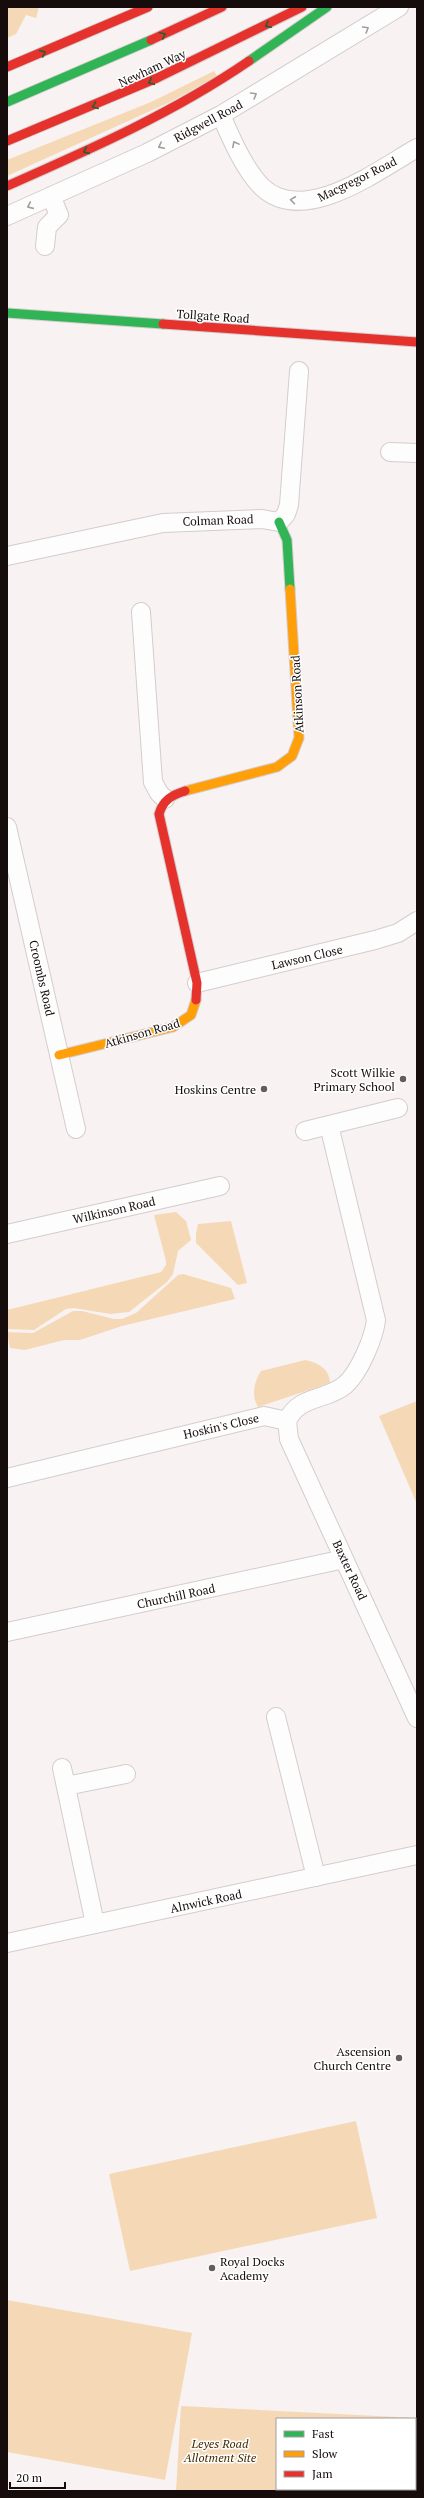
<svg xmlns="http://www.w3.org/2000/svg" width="424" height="2498" font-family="'PT Serif',serif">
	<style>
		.green { fill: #f5d9b6; fill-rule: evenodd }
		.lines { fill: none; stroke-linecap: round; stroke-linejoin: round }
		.street-casing { stroke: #d5cccc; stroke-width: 20 }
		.fast-casing { stroke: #d5cccc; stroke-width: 11 }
		.slow-casing { stroke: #d5cccc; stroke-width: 11 }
		.jam-casing { stroke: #d5cccc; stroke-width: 11 }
		.street { stroke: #fefdfd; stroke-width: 18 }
		.fast { stroke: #30b455; stroke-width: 9 }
		.slow { stroke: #ff9f0a; stroke-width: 9 }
		.jam { stroke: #e5322d; stroke-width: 9 }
		.oneway { stroke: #246030 }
		.oneway2 { stroke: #a29d9d }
		.poi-dot { fill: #665c5c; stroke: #fff; stroke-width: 1.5 }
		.labels { text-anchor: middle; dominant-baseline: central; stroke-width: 3; stroke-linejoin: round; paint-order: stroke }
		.street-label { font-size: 12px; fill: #170c0c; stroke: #fff }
		.poi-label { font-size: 12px; fill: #170c0c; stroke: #fff; text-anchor: end }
		.park-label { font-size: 12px; font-style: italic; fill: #432b03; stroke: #fff }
	</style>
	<rect width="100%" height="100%" fill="#f8f2f2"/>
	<path class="green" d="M7,7H39L36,18L26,15L16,34L7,38Z
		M214,71L217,76L170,102L7,176V160L151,102Z
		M176,1212L186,1221L191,1240L178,1251L173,1274L167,1282L129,1312L110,1314L74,1308L66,1309L34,1330L7,1329V1310L161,1272L166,1265V1261L154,1215Z
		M231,1221L247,1283L238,1285L196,1243V1234L198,1224Z
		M183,1274L231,1288L235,1299L122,1326L80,1340H64L25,1350L10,1348L7,1332L33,1333L73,1311H82L114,1319H122L136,1313L178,1275Z
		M305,1360C317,1362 330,1369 330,1383L258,1407C251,1395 254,1382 261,1371Z
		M417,1401V1504L379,1416Z
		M356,2121L377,2218L130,2271L109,2174Z
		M7,2300L192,2333L165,2480L7,2452Z
		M181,2406L417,2418V2491H176ZM277,2419H415V2489H277Z"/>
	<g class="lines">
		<defs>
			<path id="street" d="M221,115C231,138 244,169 262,187C304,227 378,170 417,148
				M7,216L147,153L221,115L399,7
				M45,246L47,227L59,215L51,196
				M390,452L417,453
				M7,556L163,523L262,519L279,522L286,514L289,505L299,371
				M141,612L153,782L159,793L165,799
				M7,827L76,1129
				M197,983L375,940L398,933L417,921
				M305,1131L398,1108
				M7,1234L220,1186
				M287,1421C299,1395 326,1401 345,1385C359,1373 374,1338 376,1320L329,1125
				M287,1421L289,1439L417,1718
				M7,1478L264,1416L287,1421
				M7,1632L344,1559
				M276,1717L316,1877
				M62,1768L95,1924
				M66,1786L126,1774
				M7,1943L417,1855"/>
			<path id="fast" d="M249,61L327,7
				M7,102L151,40
				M7,313L163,324
				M279,522L287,540L290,589"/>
			<path id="slow" d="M185,791L277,767L292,756L299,738L290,589
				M59,1055L173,1027L191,1015L196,1000"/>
			<path id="jam" d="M151,40L222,7
				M7,67L148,7
				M7,141L157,78L302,7
				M7,186C91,149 173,113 249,61
				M163,324L417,342
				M185,791C172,795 163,800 159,814L197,983L196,1000"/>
		</defs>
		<use href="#street" class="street-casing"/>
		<use href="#fast" class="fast-casing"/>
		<use href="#slow" class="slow-casing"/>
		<use href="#jam" class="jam-casing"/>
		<use href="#street" class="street"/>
		<use href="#fast" class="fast"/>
		<use href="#slow" class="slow"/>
		<use href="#jam" class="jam"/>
	</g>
	<defs><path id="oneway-chevron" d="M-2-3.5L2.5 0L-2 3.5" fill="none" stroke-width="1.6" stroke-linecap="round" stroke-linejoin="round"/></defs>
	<g class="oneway">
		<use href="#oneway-chevron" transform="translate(268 25) rotate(153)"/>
		<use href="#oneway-chevron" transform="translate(163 35) rotate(-25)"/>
		<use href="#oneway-chevron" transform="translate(43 53) rotate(-24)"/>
		<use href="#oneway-chevron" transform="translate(151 82) rotate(155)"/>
		<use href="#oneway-chevron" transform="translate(95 106) rotate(158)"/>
		<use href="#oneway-chevron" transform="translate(86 151) rotate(156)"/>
	</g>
	<g class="oneway2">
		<use href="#oneway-chevron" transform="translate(366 29) rotate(-31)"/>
		<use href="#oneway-chevron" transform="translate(254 95) rotate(-31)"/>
		<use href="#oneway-chevron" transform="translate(235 144) rotate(-118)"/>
		<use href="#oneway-chevron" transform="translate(161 146) rotate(153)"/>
		<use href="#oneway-chevron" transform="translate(293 200) rotate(-172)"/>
		<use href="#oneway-chevron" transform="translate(30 206) rotate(156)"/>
	</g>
	<g class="poi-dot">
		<circle cx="403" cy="1079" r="4"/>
		<circle cx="264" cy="1089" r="4"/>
		<circle cx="399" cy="2058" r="4"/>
		<circle cx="212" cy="2268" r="4"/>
	</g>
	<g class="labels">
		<g class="street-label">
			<text transform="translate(152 68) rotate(-25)">Newham Way</text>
			<text transform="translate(208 121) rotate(-28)">Ridgwell Road</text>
			<text transform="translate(357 179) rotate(-26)">Macgregor Road</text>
			<text transform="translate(213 316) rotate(4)">Tollgate Road</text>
			<text transform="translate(218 520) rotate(-2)">Colman Road</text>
			<text transform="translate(297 694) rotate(-93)">Atkinson Road</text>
			<text transform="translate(307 957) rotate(-13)">Lawson Close</text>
			<text transform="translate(42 978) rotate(77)">Croombs Road</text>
			<text transform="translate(142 1033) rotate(-16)">Atkinson Road</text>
			<text transform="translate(114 1210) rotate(-13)">Wilkinson Road</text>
			<text transform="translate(221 1426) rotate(-13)">Hoskin's Close</text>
			<text transform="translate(350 1570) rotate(65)">Baxter Road</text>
			<text transform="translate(176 1596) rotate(-12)">Churchill Road</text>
			<text transform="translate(206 1901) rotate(-12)">Alnwick Road</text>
		</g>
		<g class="poi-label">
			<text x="395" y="1072">Scott Wilkie<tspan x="395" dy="14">Primary School</tspan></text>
			<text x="256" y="1089">Hoskins Centre</text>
			<text x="391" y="2051">Ascension<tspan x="391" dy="14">Church Centre</tspan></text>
			<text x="220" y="2261" text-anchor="start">Royal Docks<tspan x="220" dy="14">Academy</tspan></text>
		</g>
		<g class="park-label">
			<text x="220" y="2443">Leyes Road<tspan x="220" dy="14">Allotment Site</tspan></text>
		</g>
	</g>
	<rect width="424" height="2498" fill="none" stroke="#170c0c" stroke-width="16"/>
	<rect x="276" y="2418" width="140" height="72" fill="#ffffff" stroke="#a29e9e"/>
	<rect x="284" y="2431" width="20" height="6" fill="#30b455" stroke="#a29e9e"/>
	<text x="312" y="2438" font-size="12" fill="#170c0c">Fast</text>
	<rect x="284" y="2451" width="20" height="6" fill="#ff9f0a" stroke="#a29e9e"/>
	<text x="312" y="2458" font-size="12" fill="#170c0c">Slow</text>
	<rect x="284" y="2471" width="20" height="6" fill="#e5322d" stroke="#a29e9e"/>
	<text x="312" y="2478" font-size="12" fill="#170c0c">Jam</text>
	<path d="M10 2482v6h55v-6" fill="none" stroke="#170c0c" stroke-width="2"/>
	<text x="16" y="2482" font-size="12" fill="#170c0c" stroke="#ffffff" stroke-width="3" paint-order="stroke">20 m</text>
</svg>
